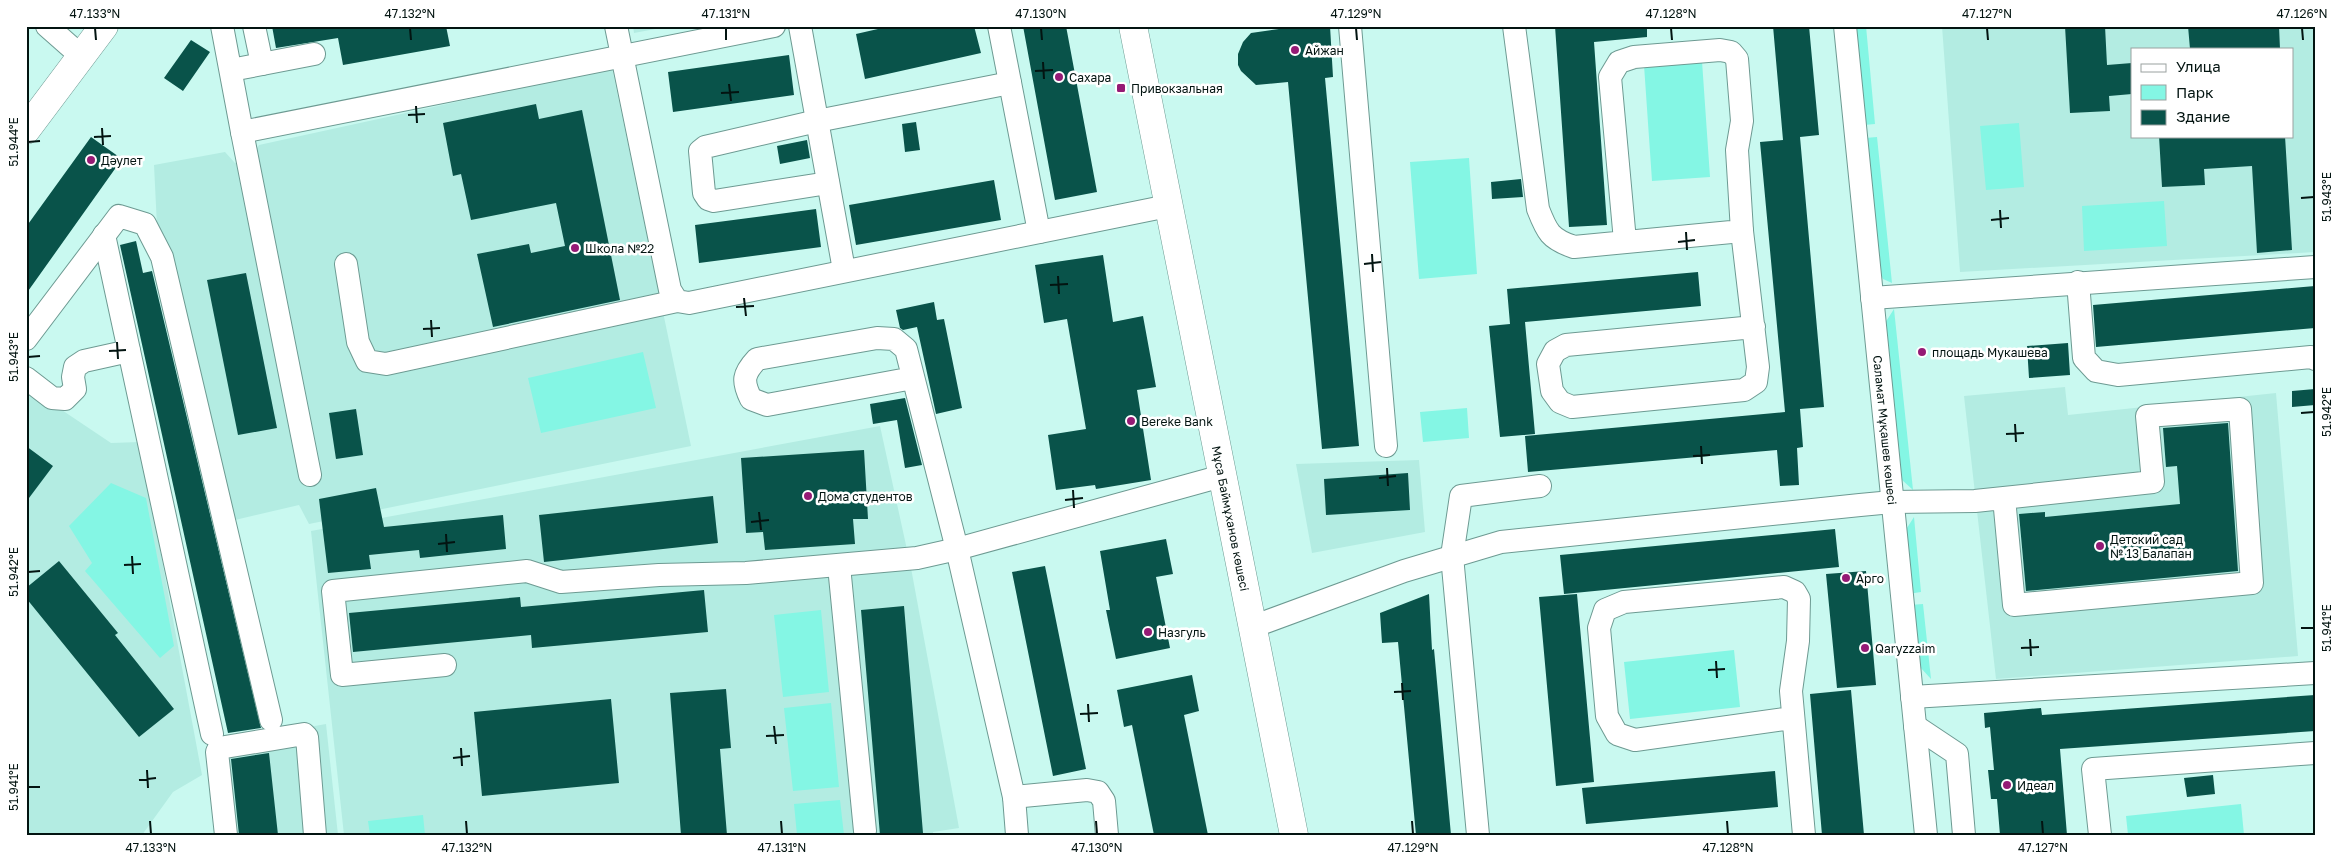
<svg xmlns="http://www.w3.org/2000/svg" width="2341" height="861" font-family="'Golos Text',sans-serif">
	<style>
		.built { fill: #b3ece2; fill-rule: evenodd }
		.green { fill: #84f6e4 }
		.building { fill: #09534a }
		.lines { fill: none; stroke-linecap: round; stroke-linejoin: round }
		.minor-casing { stroke: #6d9a92; stroke-width: 24 }
		.major-casing { stroke: #6d9a92; stroke-width: 29 }
		.minor { stroke: #fff; stroke-width: 22 }
		.major { stroke: #fff; stroke-width: 28 }
		.ticks { fill: none; stroke: #031411; stroke-width: 2 }
		.poi-dot { fill: #951a75; stroke: #fff; stroke-width: 2 }
		.labels { text-anchor: middle; dominant-baseline: central; stroke-width: 5; stroke-linejoin: round; paint-order: stroke }
		.poi-label { font-size: 12px; fill: #031411; stroke: #fff; text-anchor: start }
		.street-label { font-size: 12px; fill: #031411; stroke: #fff }
		.neatline { fill: none; stroke: #031411; stroke-width: 2 }
		.ticks-label { font-size: 12px; text-anchor: middle; fill: #031411 }
	</style>
	<rect width="100%" height="100%" fill="#c9f9f0"/>
	<path class="built" d="M633,26H671L634,33Z
		M1942,26H2315V252L1960,272ZM2132,49H2292V136H2132Z
		M612,68L691,446L309,524L299,505L235,520L157,226L154,165L225,152L235,163L250,160L259,145Z
		M26,386L111,443L140,442L202,775L173,792L142,835H26Z
		M2065,387L2068,415L2276,393L2298,656L1996,679L1964,396Z
		M880,426L911,568L959,828L933,832V835H344L311,531Z
		M1419,460L1425,532L1312,553L1296,464Z
		M326,724L338,835H218L207,745Z"/>
	<path class="green" d="M1854,26H1866L1875,124L1864,125Z
		M1702,61L1710,177L1652,181L1644,65Z
		M2019,123L2024,187L1986,190L1980,126Z
		M1877,137L1892,283L1883,279L1879,271L1865,138Z
		M1469,158L1477,274L1419,279L1410,162Z
		M2164,201L2167,246L2084,251L2082,206Z
		M1894,309L1913,490L1901,479L1885,323Z
		M643,352L656,408L541,433L528,378Z
		M1467,408L1469,438L1423,442L1420,412Z
		M111,483L146,498L174,646L160,658L85,571L92,563L69,526Z
		M1914,517L1921,592L1908,594L1905,531Z
		M1923,604L1931,679L1920,667L1910,605Z
		M821,610L829,692L783,697L774,615Z
		M1734,650L1740,707L1630,719L1624,662Z
		M831,703L839,787L793,791L784,708Z
		M840,800L844,835H797L794,804Z
		M2241,804L2244,835H2128L2126,816Z
		M423,815L425,835H370L368,821Z"/>
	<path class="building" d="M272,26H446L450,46L343,65L338,38L276,48Z
		M891,26H974L981,53L865,79L856,34Z
		M1023,26H1066L1097,192L1055,200Z
		M1300,26H1330L1333,77L1325,78L1359,446L1322,449L1288,82L1256,85L1241,71L1238,65V54L1243,42L1251,33Z
		M1555,26H1647V37L1594,42L1607,225L1569,227Z
		M1773,26H1809L1819,135L1800,137L1824,407L1800,409L1803,447L1797,448L1799,485L1780,486L1777,450L1528,472L1525,436L1785,412L1760,142L1783,140Z
		M2065,26H2105L2107,65L2132,63V94L2109,96L2110,111L2070,113Z
		M2188,26H2279L2280,49H2190Z
		M191,40L210,52L183,91L164,78Z
		M789,55L794,95L673,112L668,72Z
		M536,104L539,119L582,110L620,300L493,327L477,254L529,244L531,253L565,246L556,203L471,220L461,174L453,176L443,123Z
		M916,122L920,150L905,152L902,124Z
		M2159,136H2285L2292,250L2257,253L2252,166L2204,169L2205,185L2162,187Z
		M91,137L122,159L26,294V227Z
		M807,140L810,158L780,164L777,146Z
		M1521,179L1523,197L1492,199L1491,182Z
		M994,180L1001,220L856,245L849,205Z
		M816,209L821,247L699,263L695,225Z
		M136,241L143,273L152,271L261,728L228,733L120,245Z
		M1103,255L1113,322L1143,316L1156,387L1137,390L1151,480L1096,489L1095,485L1056,490L1048,435L1086,429L1067,319L1044,323L1035,265Z
		M1698,272L1701,306L1525,322L1535,434L1500,437L1489,326L1510,324L1507,289Z
		M246,273L277,428L238,435L207,280Z
		M2315,286V328L2096,347L2093,305Z
		M934,302L937,320L944,319L962,408L936,414L917,327L903,330L900,328L896,310Z
		M2068,343L2070,375L2029,378L2027,346Z
		M2315,389V405L2292,407V391Z
		M905,398L922,465L905,468L897,420L873,424L870,404Z
		M356,409L363,455L336,459L329,413Z
		M2228,423L2238,571L2026,591L2019,514L2045,512V517L2180,504L2177,466L2166,467L2163,428Z
		M26,446L53,466L26,502Z
		M864,450L868,519H853L855,544L765,550L763,532L746,533L741,458Z
		M1408,473L1410,510L1326,515L1324,479Z
		M376,488L384,527L503,515L506,549L420,558L419,550L369,555L371,569L328,573L319,499Z
		M713,496L718,543L544,562L539,515Z
		M1835,529L1839,567L1564,594L1560,555Z
		M1166,539L1173,574L1156,577L1170,648L1116,659L1106,610H1110L1100,551Z
		M59,561L118,633L115,635L174,709L139,737L26,598V588Z
		M1045,566L1086,769L1053,776L1012,572Z
		M1866,571L1876,685L1837,688L1826,574Z
		M704,590L708,632L532,648L531,635L353,652L349,613L520,597L521,607Z
		M1429,594L1432,650L1434,649L1451,835H1416L1398,642L1382,643L1380,613Z
		M1577,594L1594,782L1556,786L1539,597Z
		M904,606L923,833L880,835L861,610Z
		M1192,675L1199,711L1184,715L1208,835H1154L1132,725L1124,727L1117,690Z
		M726,689L731,748L720,749L727,835H681L670,693Z
		M1851,690L1864,835H1822L1810,694Z
		M2315,695V731L2060,749L2067,835H2000L1997,799H1991L1988,770H1994L1990,727L1985,728L1984,713L2041,708L2042,715Z
		M611,699L619,783L482,796L474,712Z
		M269,753L278,835H239L231,759Z
		M1775,771L1778,807L1586,824L1582,788Z
		M2213,775L2215,794L2187,797L2184,778Z"/>
	<g class="lines">
		<defs>
			<g id="minor">
				<path d="M47,26L81,56"/>
				<path d="M222,26L242,132L774,26"/>
				<path d="M254,26L262,64"/>
				<path d="M616,26L670,290L677,301L689,303L1168,206"/>
				<path d="M800,26L844,270"/>
				<path d="M999,26L1039,232"/>
				<path d="M1350,26L1386,446"/>
				<path d="M1514,26L1538,209C1547,232 1550,239 1574,247L1742,231L1737,150L1742,121L1737,59L1731,52L1720,50L1634,57L1619,62L1610,77L1625,241"/>
				<path id="s1" d="M1845,26L1926,835"/>
				<path d="M231,70L314,54"/>
				<path d="M242,132L310,475"/>
				<path d="M828,183L714,201L708,199L704,193L700,151L705,147L817,121L1010,83"/>
				<path d="M1742,231L1758,367L1756,382L1744,390L1572,407L1560,402L1552,391L1548,364L1555,351L1566,345L1754,327"/>
				<path d="M104,235L212,734"/>
				<path d="M346,264L358,342L367,361L386,364L677,301"/>
				<path d="M2078,282L2084,358L2096,371L2118,375L2311,357L2315,359"/>
				<path d="M1872,298L2315,267"/>
				<path d="M26,339L119,216L145,224L162,257L271,720"/>
				<path d="M26,378L52,398L65,399L75,389L73,377L75,367L84,361L129,351"/>
				<path d="M913,378L767,405L751,399C742,381 743,374 757,359L877,338L894,339L906,349L957,549L1014,797L1017,835"/>
				<path d="M839,566L865,831"/>
				<path d="M1252,627L1404,571L1501,542L1860,505L1892,502L1975,501L2153,482L2147,416L2240,409L2252,583L2014,605L2004,498"/>
				<path d="M445,665L342,675L333,591L527,571L561,582L659,575L746,573L917,558L957,549L1222,476"/>
				<path d="M1912,697L2315,673"/>
				<path d="M1792,718L1635,740L1617,734L1607,716L1599,628L1605,610L1624,602L1784,587L1795,592L1799,599L1798,641L1791,691L1804,835"/>
				<path d="M1915,726L1957,754L1964,835"/>
				<path d="M1014,797L1087,790L1098,792L1104,801L1107,835"/>
				<path d="M226,835L217,752L219,748L304,734L307,737L315,835"/>
				<path d="M1478,835L1452,556L1461,496L1540,486"/>
				<path d="M2100,835L2093,769L2315,753"/>
			</g>
			<g id="major">
				<path id="s2" d="M1133,26L1294,835"/>
				<path d="M26,130L104,26"/>
			</g>
		</defs>
		<use href="#minor" class="minor-casing"/>
		<use href="#major" class="major-casing"/>
		<use href="#minor" class="minor"/>
		<use href="#major" class="major"/>
	</g>
	<path class="ticks" d="M95,28L96,40M410,28L411,40M726,28V40M1041,28L1042,40M1356,28L1357,40M1671,28L1672,40M1987,28L1988,40M2302,28L2303,40M1043,62L1044,79M1035,71L1053,70M729,84L731,101M721,93L739,92M416,106L417,123M408,115L425,114M102,128L103,145M94,137L111,136M28,142L40,141M2301,198L2314,197M2000,210L2001,228M1991,220L2009,218M1686,232L1687,250M1678,242L1695,240M1372,254L1373,272M1364,264L1381,262M1058,276L1059,294M1050,285L1068,284M744,298L746,316M736,307L754,306M431,320L432,337M423,329L440,328M117,342L118,359M109,351L126,350M28,357L40,356M2301,413L2314,412M2015,424L2016,442M2006,434L2024,433M1701,446L1702,464M1693,456L1710,455M1387,468L1388,486M1379,478L1396,476M1073,490L1074,508M1065,500L1083,498M759,512L761,530M751,522L769,520M446,534L447,552M438,544L455,542M132,556L133,574M124,565L141,564M28,572L40,571M2301,628H2314M2030,639L2031,656M2021,648L2039,647M1716,661L1717,678M1708,670L1725,669M1402,683L1403,700M1394,692L1411,691M1088,704L1089,722M1080,714L1098,713M774,726L776,744M766,736L784,735M461,748L462,766M453,758L470,756M147,770L148,788M139,780L156,778M28,787H40M150,821L151,834M466,821L467,834M781,821L782,834M1096,821L1097,834M1412,821L1413,834M1727,821L1728,834M2042,821L2043,834"/>
	<g class="poi-dot">
		<circle cx="1295" cy="50" r="5"/>
		<circle cx="1059" cy="77" r="5"/>
		<rect x="1116" y="83" width="10" height="10" rx="2.5"/>
		<circle cx="91" cy="160" r="5"/>
		<circle cx="575" cy="248" r="5"/>
		<circle cx="1922" cy="352" r="5"/>
		<circle cx="1131" cy="421" r="5"/>
		<circle cx="808" cy="496" r="5"/>
		<circle cx="2100" cy="546" r="5"/>
		<circle cx="1846" cy="578" r="5"/>
		<circle cx="1148" cy="632" r="5"/>
		<circle cx="1865" cy="648" r="5"/>
		<circle cx="2007" cy="785" r="5"/>
	</g>
	<g class="labels">
		<g class="poi-label">
			<text x="1305" y="50">Айжан</text>
			<text x="1069" y="77">Сахара</text>
			<text x="1131" y="88">Привокзальная</text>
			<text x="101" y="160">Дәулет</text>
			<text x="585" y="248">Школа №22</text>
			<text x="1932" y="352">площадь Мукашева</text>
			<text x="1141" y="421">Bereke Bank</text>
			<text x="818" y="496">Дома студентов</text>
			<text x="2110" y="539">Детский сад<tspan x="2110" dy="14">№ 13 Балапан</tspan></text>
			<text x="1856" y="578">Арго</text>
			<text x="1158" y="632">Назгуль</text>
			<text x="1875" y="648">Qaryzzaim</text>
			<text x="2017" y="785">Идеал</text>
		</g>
		<g class="street-label">
			<text stroke="none"><textPath href="#s1" startOffset="406">Саламат Мұқашев көшесі</textPath></text>
			<text stroke="none"><textPath href="#s2" startOffset="502">Мұса Баймұханов көшесі</textPath></text>
		</g>
	</g>
	<rect width="2341" height="861" fill="none" stroke="#ffffff" stroke-width="55"/>
	<rect x="2131" y="48" width="162" height="90" fill="#ffffff" stroke="#9aa1a0"/>
	<rect x="2141" y="64" width="25" height="8" fill="#ffffff" stroke="#9aa1a0"/>
	<text x="2176" y="72" font-size="15" fill="#031411">Улица</text>
	<rect x="2141" y="85" width="25" height="15" fill="#84f6e4" stroke="#9aa1a0"/>
	<text x="2176" y="98" font-size="15" fill="#031411">Парк</text>
	<rect x="2141" y="110" width="25" height="15" fill="#09534a" stroke="#9aa1a0"/>
	<text x="2176" y="122" font-size="15" fill="#031411">Здание</text>
	<rect x="28" y="28" width="2286" height="806" class="neatline"/>
	<g class="ticks-label">
		<text x="95" y="18">47.133°N</text>
		<text x="410" y="18">47.132°N</text>
		<text x="726" y="18">47.131°N</text>
		<text x="1041" y="18">47.130°N</text>
		<text x="1356" y="18">47.129°N</text>
		<text x="1671" y="18">47.128°N</text>
		<text x="1987" y="18">47.127°N</text>
		<text x="2302" y="18">47.126°N</text>
		<text transform="translate(14 142) rotate(-90)" y="4">51.944°E</text>
		<text transform="translate(2327 197) rotate(-90)" y="4">51.943°E</text>
		<text transform="translate(14 357) rotate(-90)" y="4">51.943°E</text>
		<text transform="translate(2327 412) rotate(-90)" y="4">51.942°E</text>
		<text transform="translate(14 572) rotate(-90)" y="4">51.942°E</text>
		<text transform="translate(2327 628) rotate(-90)" y="4">51.941°E</text>
		<text transform="translate(14 787) rotate(-90)" y="4">51.941°E</text>
		<text x="151" y="852">47.133°N</text>
		<text x="467" y="852">47.132°N</text>
		<text x="782" y="852">47.131°N</text>
		<text x="1097" y="852">47.130°N</text>
		<text x="1413" y="852">47.129°N</text>
		<text x="1728" y="852">47.128°N</text>
		<text x="2043" y="852">47.127°N</text>
	</g>
</svg>
